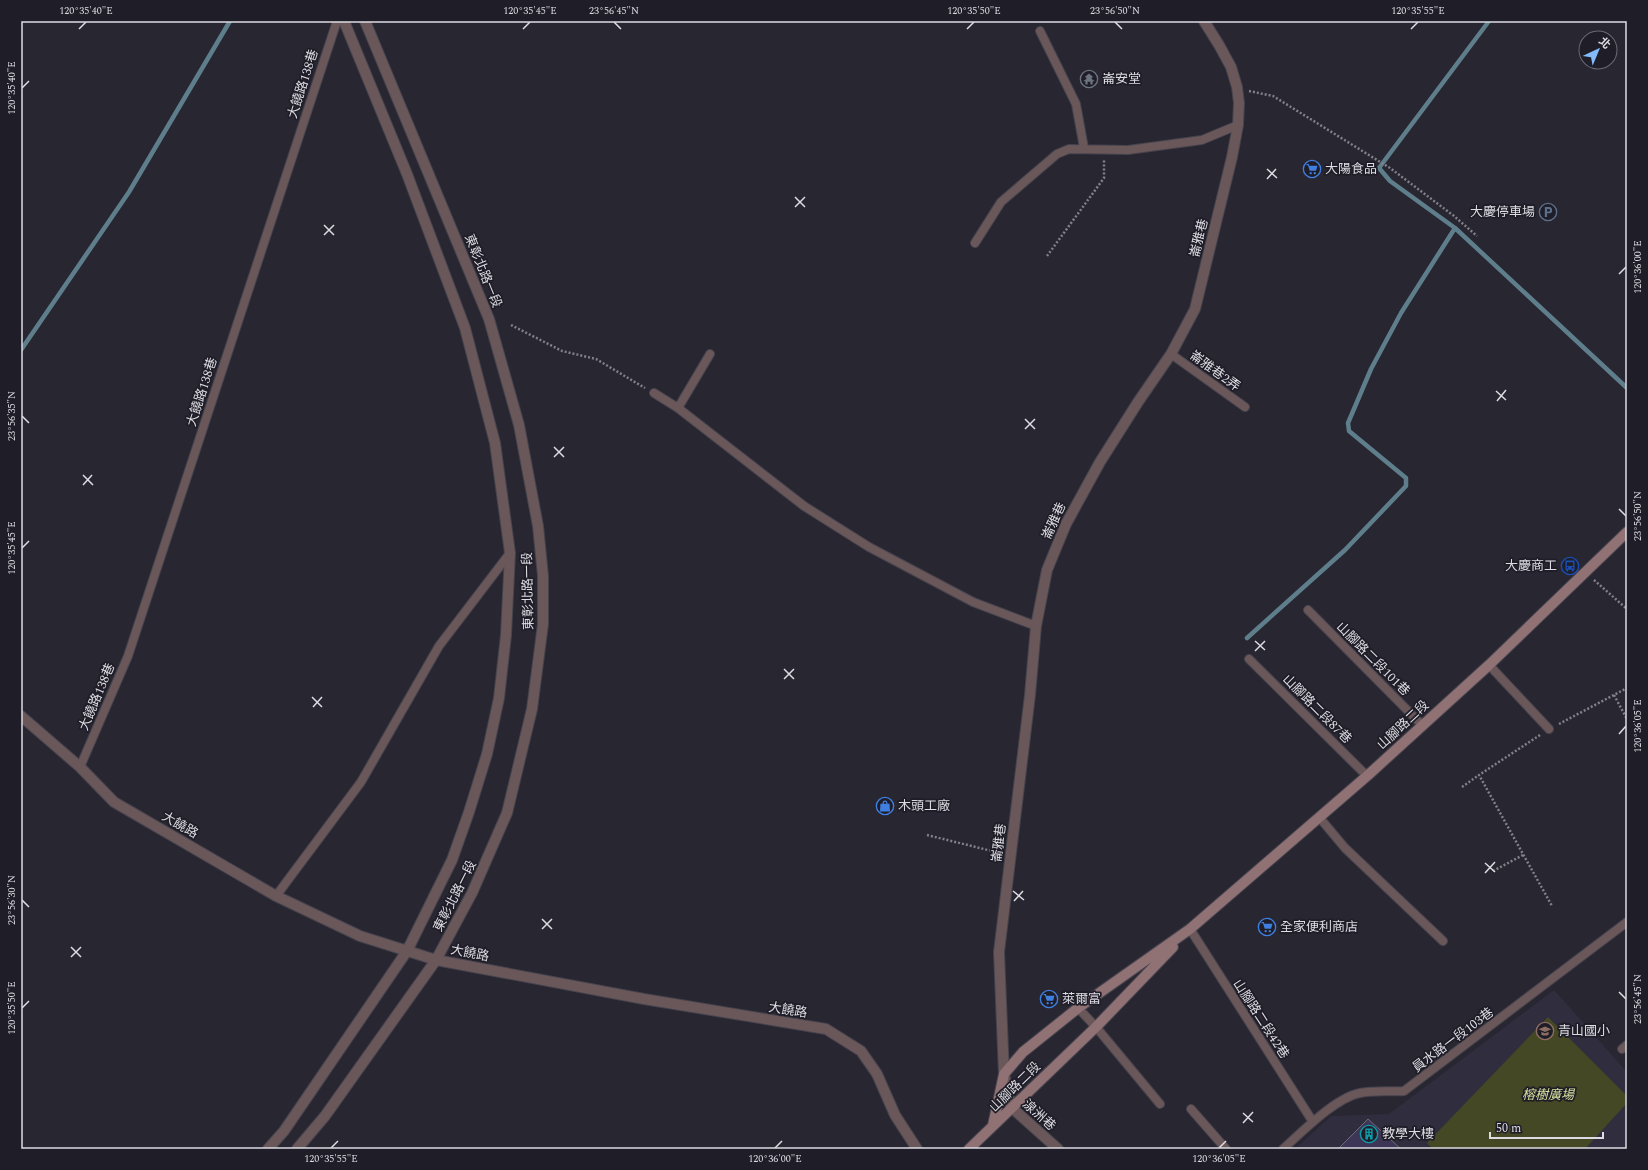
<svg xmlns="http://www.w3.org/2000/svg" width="1648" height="1170" font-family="Spectral,'Noto Sans TC',serif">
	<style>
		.built { fill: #302d3e }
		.green { fill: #444824 }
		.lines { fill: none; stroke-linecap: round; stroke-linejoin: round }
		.stream { stroke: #5e7e8c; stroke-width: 4.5 }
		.building { fill: #3e3657; stroke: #6c6a77 }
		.service-casing { stroke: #45434d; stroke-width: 10 }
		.tertiary-casing { stroke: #45434d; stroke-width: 12 }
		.secondary-casing { stroke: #45434d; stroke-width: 12 }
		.path { stroke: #828089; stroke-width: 2.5; stroke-dasharray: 2 2; stroke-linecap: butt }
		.service { stroke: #6a5759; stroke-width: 8 }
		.tertiary { stroke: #6a5759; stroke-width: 10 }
		.secondary { stroke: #907174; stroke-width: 10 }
		.ticks { fill: none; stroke: #dddce3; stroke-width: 1.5 }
		.labels { text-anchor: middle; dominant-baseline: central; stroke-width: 3.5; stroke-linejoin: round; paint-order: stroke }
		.poi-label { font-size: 13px; fill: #dddce3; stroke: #1f1d27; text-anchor: start }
		.street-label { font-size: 13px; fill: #dddce3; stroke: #1f1d27 }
		.park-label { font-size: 13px; font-style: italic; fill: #d7e29f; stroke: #1f1d27 }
		.neatline { fill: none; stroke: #dddce3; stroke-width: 1.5 }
		.ticks-label { font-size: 10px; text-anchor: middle; fill: #dddce3 }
	</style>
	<rect width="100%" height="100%" fill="#282631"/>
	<path class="built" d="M1554,990L1627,1072V1149H1295L1331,1116L1389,1114Z"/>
	<path class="green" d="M1548,1017L1627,1096V1103L1585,1149H1433L1427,1143Z"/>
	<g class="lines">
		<path class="stream" d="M1489,21L1379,168L1390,181L1455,228L1627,388
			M21,350L129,192L230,21
			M1247,638L1345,550L1406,486V478L1349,431L1348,423L1371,369L1401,313L1455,228"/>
	</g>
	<path class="building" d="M1368,1119L1401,1149H1338Z"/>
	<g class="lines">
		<defs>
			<path id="service" d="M1040,31L1076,104L1084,148
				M975,243L1001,202L1057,154L1069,149L1128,150L1202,140L1238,125
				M1171,354L1245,407
				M654,393L678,408L804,506L869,547L973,602L1036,626
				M678,408L710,354
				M1308,610L1422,725
				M1249,659L1367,776
				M1489,665L1549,729
				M80,767L128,656L337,21
				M1319,817L1345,848L1443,941
				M276,896L361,782L439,646L510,553
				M1190,929L1313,1122
				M1078,1008L1096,1027L1160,1104
				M1622,1049L1627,1045
				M1191,1109L1226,1149
				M1283,1149C1302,1132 1335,1098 1360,1093C1374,1090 1390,1092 1404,1091L1627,922"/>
			<path id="tertiary" d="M21,716L80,767L114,802L276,896L360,936L436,960L644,999L826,1029L861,1051L877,1074L895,1115L917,1149
				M268,1149L284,1131L407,951L452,860L469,812L487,754L499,698L506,635L510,553L495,443L465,328L407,174L344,21
				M297,1149L325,1116L436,960L472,893L507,813L532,709L543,624V576L538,526L519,425L489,319L365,21
				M1058,1149L1011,1107L1004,1074L999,952L1030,695L1036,626L1047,570L1066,524L1100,462L1138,402L1171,354L1195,309L1232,157L1238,125L1239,103L1237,87L1231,67L1219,45L1204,21"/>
			<path id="secondary" d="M993,1125L1004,1074L1023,1052L1078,1008L1190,929L1367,776L1489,665L1627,532
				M969,1149L1096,1027L1173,947"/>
		</defs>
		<use href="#service" class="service-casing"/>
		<use href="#tertiary" class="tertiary-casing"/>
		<use href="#secondary" class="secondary-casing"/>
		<path class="path" d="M1249,91L1273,96L1390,168L1454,216L1477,236
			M1047,256L1104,178V159
			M511,325L562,351L596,359L645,388
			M1594,580L1627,609
			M1614,695L1627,719
			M1559,724L1627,688
			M1540,735L1479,775L1552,906
			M1462,787L1479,775
			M927,835L1000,853
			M1493,871L1523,855"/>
		<use href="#service" class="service"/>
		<use href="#tertiary" class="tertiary"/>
		<use href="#secondary" class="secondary"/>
	</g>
	<path class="ticks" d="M614,22L621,29M1115,22L1122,29M79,29L86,22M523,29L530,22M967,29L974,22M1411,29L1418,22M22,88L29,81M1267,169L1277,178M1267,179L1276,169M795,197L805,207M795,207L805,197M324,225L334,235M324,235L334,225M1619,274L1626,267M1496,391L1506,400M1497,401L1506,390M22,416L29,423M1025,419L1035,429M1025,429L1035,419M554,447L564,457M554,457L564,447M83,475L93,485M83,485L92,475M1619,509L1626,516M22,548L29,541M1255,641L1265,650M1255,651L1265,641M784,669L794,679M784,679L794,669M312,697L322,707M313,707L322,697M1619,734L1626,726M1485,863L1495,872M1485,873L1495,862M1013,891L1024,900M22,900L29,907M1014,901L1023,891M542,919L552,929M542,929L552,919M71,947L81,957M71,957L81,947M1619,992L1626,999M22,1008L29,1001M1243,1113L1253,1122M1243,1123L1253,1112M331,1148L338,1141M775,1148L782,1141M1219,1148L1226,1141"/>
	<defs>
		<symbol id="temple-ring" viewBox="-11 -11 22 22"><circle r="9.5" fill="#1f1d27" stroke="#6b7280" stroke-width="1.5"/><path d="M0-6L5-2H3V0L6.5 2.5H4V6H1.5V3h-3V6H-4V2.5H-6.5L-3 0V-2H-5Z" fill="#6b7280"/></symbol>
		<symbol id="supermarket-ring" viewBox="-11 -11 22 22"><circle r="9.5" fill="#1f1d27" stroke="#3f7fe0" stroke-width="1.5"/><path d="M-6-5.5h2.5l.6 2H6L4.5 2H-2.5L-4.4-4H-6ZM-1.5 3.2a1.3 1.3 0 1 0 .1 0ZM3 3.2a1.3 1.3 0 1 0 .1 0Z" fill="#3f7fe0"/></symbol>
		<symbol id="parking-ring" viewBox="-11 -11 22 22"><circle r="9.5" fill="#1f1d27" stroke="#5c6f8a" stroke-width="1.5"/><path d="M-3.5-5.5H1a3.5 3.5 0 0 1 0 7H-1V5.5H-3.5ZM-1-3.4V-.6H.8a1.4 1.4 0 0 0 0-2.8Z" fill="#5c6f8a"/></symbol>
		<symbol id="bus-ring" viewBox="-11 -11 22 22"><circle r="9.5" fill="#1f1d27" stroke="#1a4fb4" stroke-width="1.5"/><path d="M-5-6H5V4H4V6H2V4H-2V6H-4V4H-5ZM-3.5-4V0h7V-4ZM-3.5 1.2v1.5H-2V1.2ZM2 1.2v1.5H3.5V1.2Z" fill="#1a4fb4"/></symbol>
		<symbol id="shop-ring" viewBox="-11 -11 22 22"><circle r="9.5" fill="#1f1d27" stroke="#3f7fe0" stroke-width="1.5"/><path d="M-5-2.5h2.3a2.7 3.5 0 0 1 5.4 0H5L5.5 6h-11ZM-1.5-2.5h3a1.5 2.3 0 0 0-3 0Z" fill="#3f7fe0"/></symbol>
		<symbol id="school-ring" viewBox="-11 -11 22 22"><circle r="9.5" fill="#1f1d27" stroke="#8d6e63" stroke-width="1.5"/><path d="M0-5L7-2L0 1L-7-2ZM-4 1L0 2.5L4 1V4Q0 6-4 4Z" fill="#8d6e63"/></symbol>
		<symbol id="building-ring" viewBox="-11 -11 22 22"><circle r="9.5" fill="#1f1d27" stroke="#0f9aa8" stroke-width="1.5"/><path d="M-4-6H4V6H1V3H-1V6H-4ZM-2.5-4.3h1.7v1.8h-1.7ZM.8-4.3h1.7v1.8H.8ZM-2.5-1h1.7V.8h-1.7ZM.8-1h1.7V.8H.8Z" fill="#0f9aa8"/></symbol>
	</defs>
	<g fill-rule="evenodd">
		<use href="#temple-ring" x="1079" y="69" width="20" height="20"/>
		<use href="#supermarket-ring" x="1302" y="159" width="20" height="20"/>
		<use href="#parking-ring" x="1538" y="202" width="20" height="20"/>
		<use href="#bus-ring" x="1560" y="556" width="20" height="20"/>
		<use href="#shop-ring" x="875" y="796" width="20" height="20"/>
		<use href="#supermarket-ring" x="1257" y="917" width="20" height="20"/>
		<use href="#supermarket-ring" x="1039" y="989" width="20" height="20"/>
		<use href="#school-ring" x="1535" y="1021" width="20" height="20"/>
		<use href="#building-ring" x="1359" y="1124" width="20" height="20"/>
	</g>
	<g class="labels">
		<g class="poi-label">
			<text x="1102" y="79">崙安堂</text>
			<text x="1325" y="169">大陽食品</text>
			<text x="1535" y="212" text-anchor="end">大慶停車場</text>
			<text x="1557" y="566" text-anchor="end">大慶商工</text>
			<text x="898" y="806">木頭工廠</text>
			<text x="1280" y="927">全家便利商店</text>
			<text x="1062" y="999">萊爾富</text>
			<text x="1558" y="1031">青山國小</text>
			<text x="1382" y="1134">教學大樓</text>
		</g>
		<g class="street-label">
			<text transform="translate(303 84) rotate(-72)">大饒路138巷</text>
			<text transform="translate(1199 238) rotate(-76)">崙雅巷</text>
			<text transform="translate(483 271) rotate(68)">東彰北路一段</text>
			<text transform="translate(1215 371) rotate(36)">崙雅巷2弄</text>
			<text transform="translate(202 392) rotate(-72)">大饒路138巷</text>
			<text transform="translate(1054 521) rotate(-65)">崙雅巷</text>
			<text transform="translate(528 591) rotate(-91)">東彰北路一段</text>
			<text transform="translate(1373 659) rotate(45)">山腳路二段101巷</text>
			<text transform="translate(97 697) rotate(-67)">大饒路138巷</text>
			<text transform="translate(1317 709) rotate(45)">山腳路二段87巷</text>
			<text transform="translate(1403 725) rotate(-43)">山腳路二段</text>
			<text transform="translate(180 825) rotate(30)">大饒路</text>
			<text transform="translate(999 843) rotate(-83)">崙雅巷</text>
			<text transform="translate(455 896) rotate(-63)">東彰北路一段</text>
			<text transform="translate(470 953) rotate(11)">大饒路</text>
			<text transform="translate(788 1010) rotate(9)">大饒路</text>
			<text transform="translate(1261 1019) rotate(57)">山腳路二段42巷</text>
			<text transform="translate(1453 1040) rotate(-37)">員水路一段103巷</text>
			<text transform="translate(1015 1087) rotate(-44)">山腳路二段</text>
			<text transform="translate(1039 1115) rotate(42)">湶洲巷</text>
		</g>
		<g class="park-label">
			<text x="1548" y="1095">榕樹廣場</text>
		</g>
	</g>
	<rect width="1648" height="1170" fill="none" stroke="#1f1d27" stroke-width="44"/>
	<g transform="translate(1598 50) rotate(44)"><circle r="19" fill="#1f1d27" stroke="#6b6972"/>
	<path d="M0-3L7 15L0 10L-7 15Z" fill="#84bcfb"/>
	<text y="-6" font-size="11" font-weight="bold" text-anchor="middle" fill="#dddce3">北</text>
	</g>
	<path d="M1490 1132v6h113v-6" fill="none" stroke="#dddce3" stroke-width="2"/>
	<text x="1496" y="1132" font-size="12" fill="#dddce3" stroke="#1f1d27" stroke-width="3" paint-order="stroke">50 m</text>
	<rect x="22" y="22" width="1604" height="1126" class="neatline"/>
	<g class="ticks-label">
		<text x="86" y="14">120°35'40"E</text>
		<text x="530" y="14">120°35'45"E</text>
		<text x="614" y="14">23°56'45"N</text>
		<text x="974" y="14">120°35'50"E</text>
		<text x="1115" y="14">23°56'50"N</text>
		<text x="1418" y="14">120°35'55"E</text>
		<text transform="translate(11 88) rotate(-90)" y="4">120°35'40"E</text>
		<text transform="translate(1637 267) rotate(-90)" y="4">120°36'00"E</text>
		<text transform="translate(11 416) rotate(-90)" y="4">23°56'35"N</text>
		<text transform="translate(1637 516) rotate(-90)" y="4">23°56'50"N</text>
		<text transform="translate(11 548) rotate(-90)" y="4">120°35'45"E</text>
		<text transform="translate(1637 726) rotate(-90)" y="4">120°36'05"E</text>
		<text transform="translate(11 900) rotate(-90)" y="4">23°56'30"N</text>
		<text transform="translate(1637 999) rotate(-90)" y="4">23°56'45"N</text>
		<text transform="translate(11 1008) rotate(-90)" y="4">120°35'50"E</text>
		<text x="331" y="1162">120°35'55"E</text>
		<text x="775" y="1162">120°36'00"E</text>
		<text x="1219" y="1162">120°36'05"E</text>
	</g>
</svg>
